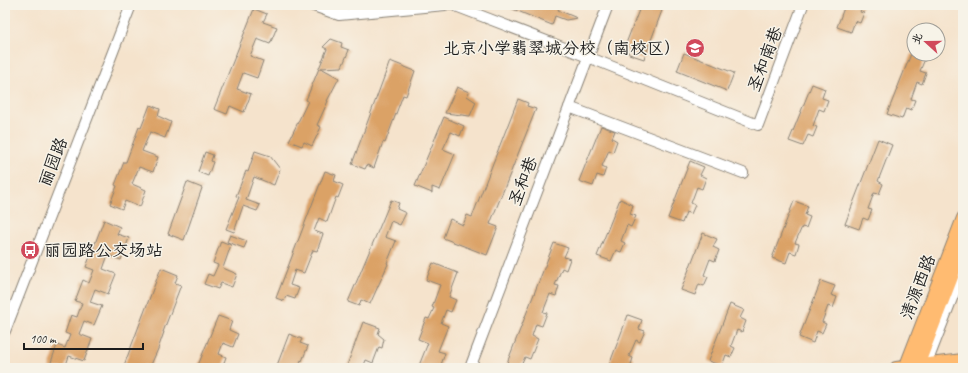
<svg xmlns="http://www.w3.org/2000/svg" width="968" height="373" font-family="Caveat,'LXGW WenKai TC',sans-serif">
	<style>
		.building { fill: #dba266 }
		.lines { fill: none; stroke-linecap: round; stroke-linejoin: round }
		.minor-casing { stroke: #888074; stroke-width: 12 }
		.major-casing { stroke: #888074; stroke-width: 14 }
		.minor { stroke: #fff; stroke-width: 10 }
		.major { stroke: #ffbb71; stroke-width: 12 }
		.labels { text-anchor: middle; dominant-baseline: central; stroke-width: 3; stroke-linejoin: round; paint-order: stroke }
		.poi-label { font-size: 17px; fill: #1c1c1c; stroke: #f7f3e8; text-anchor: end }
		.street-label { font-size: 17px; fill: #1c1c1c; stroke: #f7f3e8 }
	</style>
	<rect width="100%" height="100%" fill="#f7f3e8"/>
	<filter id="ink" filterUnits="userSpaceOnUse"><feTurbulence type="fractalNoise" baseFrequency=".025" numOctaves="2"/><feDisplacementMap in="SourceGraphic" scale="8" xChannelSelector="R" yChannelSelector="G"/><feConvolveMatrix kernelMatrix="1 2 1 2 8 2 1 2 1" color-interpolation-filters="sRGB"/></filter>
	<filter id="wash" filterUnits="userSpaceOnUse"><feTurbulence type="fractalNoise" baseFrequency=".012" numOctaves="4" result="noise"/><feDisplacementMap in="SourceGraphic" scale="16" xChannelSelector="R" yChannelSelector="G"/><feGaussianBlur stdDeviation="0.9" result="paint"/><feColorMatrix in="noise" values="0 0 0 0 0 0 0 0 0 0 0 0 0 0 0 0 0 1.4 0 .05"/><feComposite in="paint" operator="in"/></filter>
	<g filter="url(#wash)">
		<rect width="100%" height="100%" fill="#f5e3cc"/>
		<g id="blocks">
			<path class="building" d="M503,5H560L558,10L577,18L566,20L555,16L552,25Z
				M641,5H664L644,59L629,54L625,46Z
				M845,5H863L860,12L864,13L860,23L855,21L851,32L837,27Z
				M254,9L267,14L263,22L277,27L270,44L257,39L250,56L263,61L257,78L243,73L237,89L251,94L244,112L230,106L227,114L214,109Z
				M331,39L342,43L341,47L349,50L342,67L321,68L339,78L327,101H328L317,125L321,127L312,146L304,142L302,146L289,141L308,101L306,100L327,49L323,47Z
				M684,53L734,73L727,91L677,71Z
				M911,54H927L920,71L926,73L922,84L917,82L911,99L915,100L911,110L906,108L902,119L887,114Z
				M390,61L415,71L406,96L403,95L385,143L383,142L374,168L367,165L365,169L352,164Z
				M812,84L825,89L822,98L828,100L824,111L819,109L813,126L817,127L813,137L808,135L803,146L789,141Z
				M457,87L469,92L467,96L476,102L470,116L445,113Z
				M518,99L528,103L527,106L536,109L490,224L498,227L487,255L443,238L450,219L463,225L467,215L472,217Z
				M150,105L160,109L158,116L171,122L165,138L150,132L142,151L158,157L153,172L139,167L132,184L146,190L140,207L125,201L122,209L110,204L117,186L115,185L124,162H126L139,127L141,128Z
				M444,117L464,126L460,136L451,132L443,149L455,154L440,190L432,187V193L415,186Z
				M601,126L615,131L612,138L617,141L613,152L609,150L602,166L606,168L603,177L597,175L593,186L579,181Z
				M878,139L892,145L878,181L883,184L879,194L874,193L868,209L872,210L868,220L863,218L859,229L845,224Z
				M255,151L270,156L280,169L274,185L254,177L246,200L260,205L257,211L243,206L234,232L226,229L239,197L236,196L246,171L248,172Z
				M205,152L213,155L211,161L213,162L208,176L198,172Z
				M690,161L704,167L700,175L706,178L702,189L697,187L691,203L695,205L691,214L686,212L682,223L668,218Z
				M325,171L336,175L334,181L343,185L338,198L336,197L327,222L319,218L314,231L323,234L317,251L313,250L304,273L295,270L290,285L299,288L295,299L286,296L284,301L276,298Z
				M187,182L202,188L184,240L168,234Z
				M620,199L633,205L630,214L636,216L631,227L627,225L621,241L625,243L621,252L616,250L611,261L597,256Z
				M391,200L399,203L397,209L406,213L400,225L391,221L385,237L396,241L387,263L388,264L370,304L361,300L359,306L348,302Z
				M794,201L808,206L805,215L810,217L806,228L802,227L795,243L799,244L796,254L790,252L786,263L772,258Z
				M104,220L120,227L117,234L129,238L121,260L108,255L103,269L116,274L108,294L95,289L90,302L102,306L94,325L84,321L79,334L92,339L84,361L69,356L65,368H49L57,345L65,348L70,335L65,333L71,315L77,317L82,303L75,301L83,280L89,283L94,270L86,267Z
				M703,233L717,239L713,247L719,250L715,261L710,259L704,275L708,277L704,286L699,284L695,295L681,290Z
				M230,235L247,241L244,248L227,242Z
				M221,241L231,245L223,268L237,274L232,287L221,283L218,289L204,284L208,274L213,276L218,265L213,263Z
				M554,243L568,248L564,257L570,259L566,270L562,268L555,285L559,286L556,296L550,294L543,312L547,313L542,326L536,324L532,336L538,339L530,359L525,357L520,368H505Z
				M433,263L458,273L449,297L456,300L451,312L446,310L441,323L448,326L438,351L445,353L440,368H418L428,343L418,339L426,318L429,319L434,308L432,307L440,285L426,280Z
				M161,268L178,275L175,283L181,285L163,332H164L158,349L150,367L144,365L143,368H123Z
				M821,281L835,286L831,295L837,297L833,308L828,306L822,322L826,324L822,333L817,331L813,343L799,337Z
				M730,304L744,310L740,318L746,321L742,332L737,330L731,346L735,348L731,357L726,355L722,366L708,361Z
				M628,315L642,320L639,329L645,331L640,342L636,340L629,356L633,358L630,368L625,366L624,368H608Z
				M218,316L232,321L229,330L238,334L233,347L223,343L219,354L226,357L222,368H197Z
				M363,322L380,328L378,334L384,339L382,348L379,347L373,363L366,360L363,368H346Z
				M289,334L302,339L300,343L308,346L302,361L301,360L298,368H276Z"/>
		</g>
	</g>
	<g filter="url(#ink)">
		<use href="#blocks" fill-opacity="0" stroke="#888074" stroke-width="1"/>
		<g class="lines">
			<defs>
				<path id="minor" d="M311,5L339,15L445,5
					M453,5L588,57L758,125L803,5
					M569,107L743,173
					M5,331L131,5
					M470,368L608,5
					M925,368L963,270"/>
				<path id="major" d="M896,368L963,360
					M905,368L963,218
					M917,368L963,248"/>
			</defs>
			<use href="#minor" class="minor-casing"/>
			<use href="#major" class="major-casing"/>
			<use href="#minor" class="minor"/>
			<use href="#major" class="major"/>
		</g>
	</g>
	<defs>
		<symbol id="school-disc" viewBox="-11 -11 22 22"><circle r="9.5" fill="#d1495b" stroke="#f7f3e8"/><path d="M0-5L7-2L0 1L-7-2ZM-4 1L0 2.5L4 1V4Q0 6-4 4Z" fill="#fff"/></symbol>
		<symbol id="bus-disc" viewBox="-11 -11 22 22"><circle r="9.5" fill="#d1495b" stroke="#f7f3e8"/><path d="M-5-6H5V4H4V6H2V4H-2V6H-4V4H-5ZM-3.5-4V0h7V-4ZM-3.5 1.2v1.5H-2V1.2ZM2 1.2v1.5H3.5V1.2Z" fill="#fff"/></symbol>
	</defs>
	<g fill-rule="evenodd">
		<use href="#school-disc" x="684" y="37" width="22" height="22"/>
		<use href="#bus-disc" x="19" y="239" width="22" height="22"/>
	</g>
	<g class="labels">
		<g class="poi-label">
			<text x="681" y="48">北京小学翡翠城分校（南校区）</text>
			<text x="44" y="250" text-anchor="start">丽园路公交场站</text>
		</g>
		<g class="street-label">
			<text transform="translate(765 59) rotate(-69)">圣和南巷</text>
			<text transform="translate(53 162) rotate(-69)">丽园路</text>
			<text transform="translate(523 181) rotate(-69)">圣和巷</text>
			<text transform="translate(918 287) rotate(-69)">清源西路</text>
		</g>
	</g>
	<rect width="968" height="373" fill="none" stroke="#f7f3e8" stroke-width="20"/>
	<g transform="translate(926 42) rotate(291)"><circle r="19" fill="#f7f3e8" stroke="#9f9d96"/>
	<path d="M0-3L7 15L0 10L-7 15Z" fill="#d1495b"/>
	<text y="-6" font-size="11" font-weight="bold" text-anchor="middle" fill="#1c1c1c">北</text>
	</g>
	<path d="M24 343v6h119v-6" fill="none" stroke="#1c1c1c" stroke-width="2"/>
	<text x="30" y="343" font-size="12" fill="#1c1c1c" stroke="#f7f3e8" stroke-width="3" paint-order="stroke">100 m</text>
</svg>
